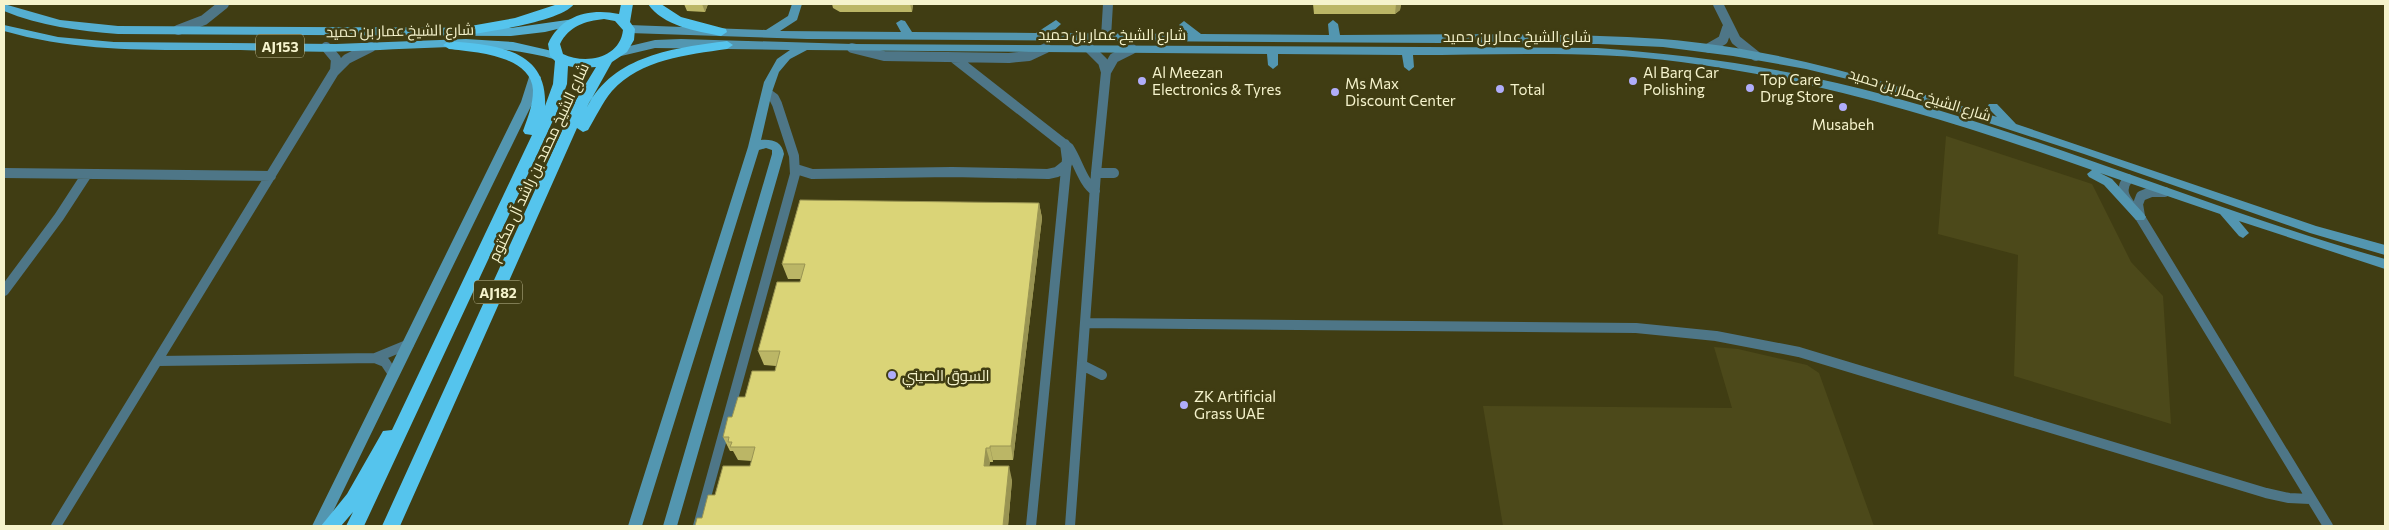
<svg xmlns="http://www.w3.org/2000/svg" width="2389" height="530" font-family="Commissioner,Cairo,sans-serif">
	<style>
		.built { fill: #4c491a }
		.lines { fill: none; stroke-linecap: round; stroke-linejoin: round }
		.street { stroke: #4e7687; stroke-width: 10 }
		.secondary { fill: #5396b0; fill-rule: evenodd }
		.primary { fill: #55aed0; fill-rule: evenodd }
		.highway { fill: #55c4ed; fill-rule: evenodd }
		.wall { fill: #bbb666 }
		.shaded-wall { fill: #999453 }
		.building { fill: #dad477; stroke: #999453 }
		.poi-dot { fill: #b0adfa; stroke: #403d13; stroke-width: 2 }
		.labels { text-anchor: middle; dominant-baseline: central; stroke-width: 5; stroke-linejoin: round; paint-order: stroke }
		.shield { fill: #403d13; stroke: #bfbc94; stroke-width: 1 }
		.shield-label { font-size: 14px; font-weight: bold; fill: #f5f3cc }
		.street-label { font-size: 15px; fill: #f5f3cc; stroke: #403d13 }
		.poi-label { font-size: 15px; fill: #f5f3cc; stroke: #403d13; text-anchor: start }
	</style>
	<rect width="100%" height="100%" fill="#403d13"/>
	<path class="built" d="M1946,136L2092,184L2131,262L2163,296L2171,424L2014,376L2018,255L1938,234Z
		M1714,347L1738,349L1807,365L1819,373L1874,526H1503L1483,406L1732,408Z"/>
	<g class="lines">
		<path class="street" d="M1718,4L1736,40L1756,56
			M178,30L204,20L224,4
			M1106,37L1108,4
			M326,47L336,59L335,71
			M852,48L884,56L1009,58L1029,56L1046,48
			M1709,48L1723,40L1727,28
			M1090,49L1103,62L1106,72
			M954,58L1069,148C1078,162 1083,183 1095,191
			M796,169L812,174L952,172L1048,174L1057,172L1067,164
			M4,173L271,176
			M1096,173H1114
			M2128,179C2116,193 2131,205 2140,217L2328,526
			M2140,216L2138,204L2141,196L2151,192H2165
			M4,291L59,217L87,174
			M1085,323L1636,328L1716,336L1799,352L2266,493L2289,498L2310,499
			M375,358L385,362L393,374
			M157,361L375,358L409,344
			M1082,365L1102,375
			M56,526L334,72L347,59L371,47
			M698,526L795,174L794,156L777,104L774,98L767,93
			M1031,526L1067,159L1065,144
			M1070,526L1096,173L1106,72L1114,58L1132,49"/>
		<path class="secondary" d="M792,4H802L797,20L780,31L901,32L896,23L901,20L905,21L912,32L1036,33L1056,20L1061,24L1051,33L1188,34L1179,25L1184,21L1201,34L1329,35L1328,24L1333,20L1338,24L1340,35C1447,35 1555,32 1662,39C1777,48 1887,82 1997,117L1987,107L1989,104H1997L2016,124L2316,226L2385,245V255L2310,233L2084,154L1872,85L1806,69L1733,56L1663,47L1598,44L807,39L629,33L624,29L629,25L766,30L788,16Z
			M681,39L852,44L1597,48C1678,54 1758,64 1837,83C2024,127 2201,207 2385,259V269L2239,221L2249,233L2243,238L2239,236L2220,214L2100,173L2112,179L2144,214L2146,217L2144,220H2136L2104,185L2089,177L2087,174L2092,170C1958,123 1822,80 1681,62C1592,50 1502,55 1413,55L1414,67L1409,71L1404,67L1402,55L1278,54V65L1273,69L1268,65L1267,54L807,50L790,59L779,72L772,92L761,140C773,139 782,142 784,154L677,526H663L772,154V150L766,148L759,150L642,526H628L748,147L764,82L777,59L790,50L655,48L617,57L612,53L613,50L655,40Z
			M535,73L541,77L533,102L326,526H312L521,102L529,77Z"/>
		<path class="primary" d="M4,4L60,20L118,26L511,28L574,19L579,22L578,24L545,32L511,36L118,34C79,31 40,26 4,11Z
			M4,25L58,37L114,42L336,44L466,39L513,42L561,53L562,56L557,60C488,40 424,49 354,51C311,53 268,50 225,50C150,50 77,52 4,31Z"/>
		<path class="highway" d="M558,4H574C561,22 482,33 459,36L453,32L459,28L515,18Z
			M621,4H633L630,22L635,29L634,40L627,52L612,62L587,107C614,55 674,48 727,41L733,45L727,49C687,55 641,59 612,91C602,103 596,117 588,130L583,132L577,128L400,526H382L576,100L596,67L578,68L568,66L567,84L556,114L364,526H346L353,512L341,526H321L347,494L383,431L392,430L532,135L525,134L523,131C528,117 533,105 533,90C531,55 474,52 449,49L443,45L449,41C494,45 548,48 545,106L553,84L555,61L550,56L548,44C561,15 590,8 619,14ZM604,19L615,21L623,30C620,58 586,65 563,54L560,44C569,26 585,21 604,19Z
			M648,4H661L681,17L726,29L727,32L721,36C696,31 663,26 648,4Z"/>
	</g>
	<path class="wall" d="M684,4H768V5L708,4L705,12L687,11Z
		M832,4H913L912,12H840L833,8Z
		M1313,4H1401L1400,10L1395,14H1314Z
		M1039,203L1042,218L1013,460H993V462H990L989,466L1012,480L1008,526H695L702,518L715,495L750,466L752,461L738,460L733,451H730L723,437L732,417L745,397L775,371L776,366L764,365L758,351L800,282L801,279H788L782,264Z"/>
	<path class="shaded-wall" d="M702,4H708L705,12Z
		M910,4H913L912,12Z
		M1396,4H1401L1400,10L1395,14Z
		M1039,203L1042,218L1013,460L1011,446Z
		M990,446L993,460V462L990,448Z
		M986,448L990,462L987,479L984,466Z
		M1009,466L1012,480L1008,526H1003Z"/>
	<path class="building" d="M800,200L1039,203L1011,446H990V448H986L984,466H1009L1003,526H695L697,518H702L708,495H715L723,466H750L755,447H730L732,442H728L729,437H723L728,417H732L738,397H745L752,371H775L780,351H758L777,282H800L805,264H782Z"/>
	<g class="poi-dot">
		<circle cx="1142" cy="81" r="5"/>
		<circle cx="1633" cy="81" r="5"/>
		<circle cx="1750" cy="88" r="5"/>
		<circle cx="1500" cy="89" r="5"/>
		<circle cx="1335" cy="92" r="5"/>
		<circle cx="1843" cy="107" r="5"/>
		<circle cx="892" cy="375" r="5"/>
		<circle cx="1184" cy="405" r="5"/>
	</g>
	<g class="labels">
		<g class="shield">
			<rect x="256" y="34.5" width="48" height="23" rx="4"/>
			<rect x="474" y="280.5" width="48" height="23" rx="4"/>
		</g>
		<g class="shield-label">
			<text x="280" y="46">AJ153</text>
			<text x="498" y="292">AJ182</text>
		</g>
		<g class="street-label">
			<text transform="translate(400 30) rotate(-1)">شارع الشيخ عمار بن حميد</text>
			<text x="1112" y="34">شارع الشيخ عمار بن حميد</text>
			<text x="1517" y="36">شارع الشيخ عمار بن حميد</text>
			<text transform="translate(1920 94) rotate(17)">شارع الشيخ عمار بن حميد</text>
			<text transform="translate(538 162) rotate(-65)">شارع الشيخ محمد بن راشد آل مكتوم</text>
		</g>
		<g class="poi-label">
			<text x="1152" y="72">Al Meezan<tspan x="1152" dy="17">Electronics &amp; Tyres</tspan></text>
			<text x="1643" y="72">Al Barq Car<tspan x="1643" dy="17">Polishing</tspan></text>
			<text x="1760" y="79">Top Care<tspan x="1760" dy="17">Drug Store</tspan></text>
			<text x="1345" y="83">Ms Max<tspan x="1345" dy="17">Discount Center</tspan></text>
			<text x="1510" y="89">Total</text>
			<text x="1843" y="124" text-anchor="middle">Musabeh</text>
			<text x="902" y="375">السوق الصيني</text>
			<text x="1194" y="396">ZK Artificial<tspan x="1194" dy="17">Grass UAE</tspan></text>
		</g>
	</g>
	<rect width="2389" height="530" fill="none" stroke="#f5f3cc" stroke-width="10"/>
</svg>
